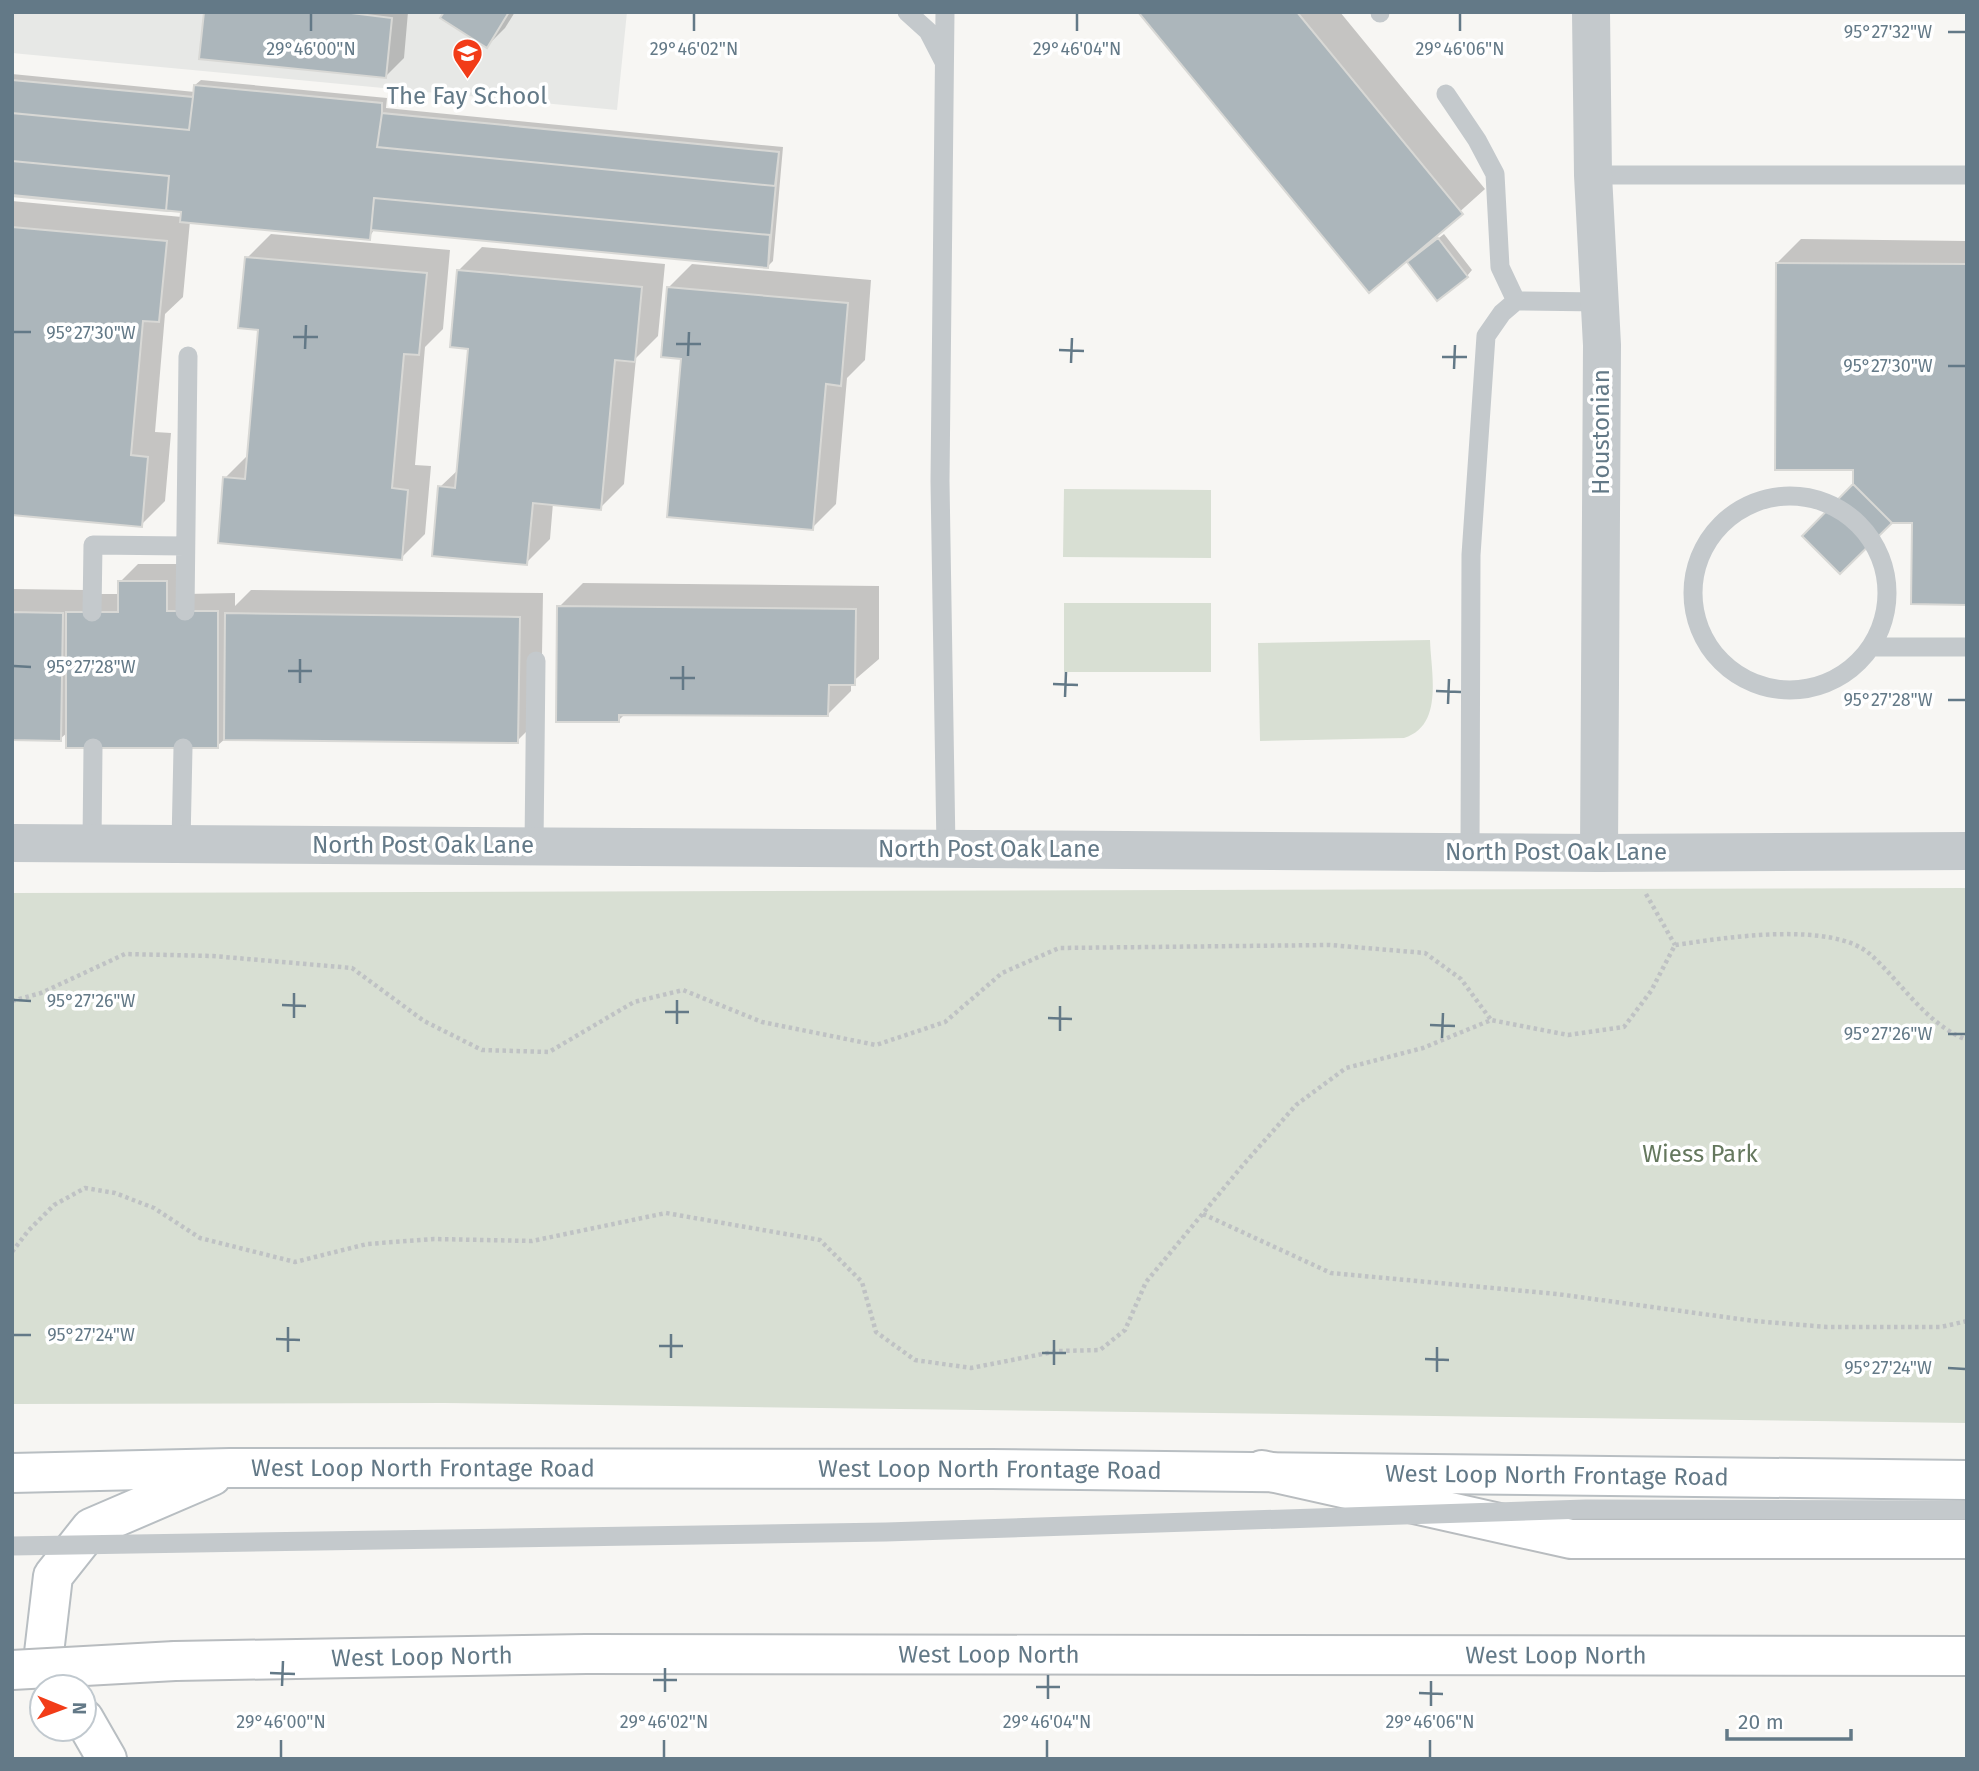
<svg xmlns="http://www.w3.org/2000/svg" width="1979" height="1771" font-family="'Fira Sans',sans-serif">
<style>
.built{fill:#e7e8e6}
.green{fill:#d8dfd3}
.shadow{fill:#0003}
.building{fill:#acb6bb;stroke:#d8d8d5;stroke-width:2}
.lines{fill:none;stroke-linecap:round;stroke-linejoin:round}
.secondary-casing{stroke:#b8bec2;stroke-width:42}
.motorway-casing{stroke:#b8bcbf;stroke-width:42}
.path{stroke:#bfc2c4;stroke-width:4.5;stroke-dasharray:3.5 3.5;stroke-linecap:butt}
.service{stroke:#c4c9cc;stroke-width:19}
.minor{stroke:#c4c9cc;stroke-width:38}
.tertiary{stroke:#c4c9cc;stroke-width:38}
.secondary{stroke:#fff;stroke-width:38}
.motorway{stroke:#fff;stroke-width:38}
.motorway-bridge-casing{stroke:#b8bcbf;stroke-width:42;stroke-linecap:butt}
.service-bridge{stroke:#c4c9cc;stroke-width:19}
.motorway-bridge{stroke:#fff;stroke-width:38}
.ticks{fill:none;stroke:#637987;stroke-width:2.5}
.labels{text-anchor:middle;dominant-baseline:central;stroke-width:7;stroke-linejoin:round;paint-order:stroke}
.poi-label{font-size:24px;fill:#637987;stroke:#fff}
.street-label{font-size:24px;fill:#637987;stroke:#fff}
.park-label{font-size:24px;fill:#65785e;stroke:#fff}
.ticks-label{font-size:18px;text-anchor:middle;fill:#637987;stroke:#fff;stroke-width:7;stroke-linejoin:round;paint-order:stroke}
</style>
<rect width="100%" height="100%" fill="#f7f6f3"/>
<path class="built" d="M 12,12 L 627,12 L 617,110 L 12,53 Z"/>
<path class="green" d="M 1064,489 L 1211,490 L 1211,558 L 1063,557 Z
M 1064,603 L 1211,603 L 1211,672 L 1064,672 Z
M 1430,640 C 1431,673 1444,726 1404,738 L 1260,741 L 1258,643 Z
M 1967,888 L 1967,1423 L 444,1403 L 12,1404 L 12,893 Z"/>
<path class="shadow" d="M 205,12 L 408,12 L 404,58 L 386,76 Z
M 446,12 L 515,12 L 505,28 L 487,46 Z
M 1141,12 L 1340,12 L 1485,189 L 1416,251 L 1418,254 L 1444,234 L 1472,270 L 1467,276 L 1409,262 L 1416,255 L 1414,253 Z
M 12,74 L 195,92 L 195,85 L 201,80 L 387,98 L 386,108 L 783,147 L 773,261 L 767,267 L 375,228 L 369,238 L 190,221 L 183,297 L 165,314 L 155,432 L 171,433 L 165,501 L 141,525 L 12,514 L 12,201 L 182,217 L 182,210 L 12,194 Z
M 271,234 L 450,250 L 443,329 L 425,347 L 415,465 L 431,466 L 425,534 L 401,558 L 225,478 L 249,454 L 260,328 L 247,258 Z
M 1801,239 L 1967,241 L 1967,603 L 1913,521 L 1855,485 L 1855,468 L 1777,263 Z
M 482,247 L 665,264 L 658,336 L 636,358 L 624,484 L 600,508 L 553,503 L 550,539 L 526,563 L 440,487 L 459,469 L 470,347 L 458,271 Z
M 692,264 L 871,280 L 865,360 L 847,378 L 836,504 L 812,528 L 682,357 L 668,288 Z
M 138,564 L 185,564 L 185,594 L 235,593 L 235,606 L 251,590 L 543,593 L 541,717 L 517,741 L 226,738 L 217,746 L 68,732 L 60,739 L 12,739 L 12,589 L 86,590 L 86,594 L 120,594 L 120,582 Z
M 583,583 L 879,586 L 879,659 L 851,683 L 851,691 L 827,715 L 626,713 L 618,721 L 559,607 Z"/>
<path class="building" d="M 204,12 L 343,12 L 392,18 L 386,78 L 199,59 Z
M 444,12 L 509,12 L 487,48 L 440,18 Z
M 1138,12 L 1297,12 L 1463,214 L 1369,293 Z
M 12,80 L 193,97 L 189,130 L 12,113 Z
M 12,80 L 193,97 L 194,85 L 382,103 L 382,113 L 779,152 L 768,268 L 371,230 L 370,240 L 180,222 L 181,212 L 12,195 Z
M 382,113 L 779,152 L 775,186 L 377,147 Z
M 12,161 L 169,176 L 166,211 L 12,196 Z
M 374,198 L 770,235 L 768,268 L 371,230 Z
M 12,227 L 167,241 L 159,322 L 143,321 L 131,455 L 148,457 L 142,527 L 12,515 Z
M 1438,238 L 1468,277 L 1437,301 L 1407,262 Z
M 245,257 L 427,273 L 419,355 L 404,354 L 392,488 L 408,490 L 402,560 L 218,543 L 223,477 L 245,479 L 258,330 L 238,328 Z
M 1776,263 L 1967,264 L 1967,605 L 1911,604 L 1912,523 L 1892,523 L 1853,484 L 1853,470 L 1775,470 Z
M 457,270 L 642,287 L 635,362 L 615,360 L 601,510 L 533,503 L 527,565 L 432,556 L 438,486 L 455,488 L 468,349 L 450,347 Z
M 667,287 L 848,303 L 841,386 L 826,384 L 813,530 L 667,517 L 681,359 L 661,357 Z
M 1853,484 L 1892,523 L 1840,574 L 1802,536 Z
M 118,581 L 167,581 L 167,611 L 218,611 L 218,748 L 66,748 L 66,612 L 118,612 Z
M 557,606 L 856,609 L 855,685 L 829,685 L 828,716 L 619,715 L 619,722 L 556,722 Z
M 12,612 L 63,613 L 61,741 L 12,740 Z
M 225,613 L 520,617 L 518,743 L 224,740 Z"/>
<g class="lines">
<defs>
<g id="secondary">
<path id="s1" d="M 12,1473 L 230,1468 L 991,1469 L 1967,1480"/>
<path d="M 65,1687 L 44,1653 L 53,1576 L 91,1528 L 212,1476"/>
<path d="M 84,1719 L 107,1759"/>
</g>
<g id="motorway">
<path d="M 1262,1470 L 1571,1539 L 1967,1539"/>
<path id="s2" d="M 175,1661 L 586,1654 L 1967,1656"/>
</g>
</defs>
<use href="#secondary" class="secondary-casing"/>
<use href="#motorway" class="motorway-casing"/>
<path class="path" d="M 1646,894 L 1675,945
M 12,1001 L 41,993 L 125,954 L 213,956 L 352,968 L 424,1021 L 482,1050 L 549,1052 L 634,1002 L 683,990 L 762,1022 L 876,1045 L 945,1022 L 1002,973 L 1059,948 L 1330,945 L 1425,953 L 1461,979 L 1491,1020
M 1203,1214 L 1331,1273 L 1557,1294 L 1754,1321 L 1827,1327 L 1941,1327 L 1967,1321
M 12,1252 L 28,1231 L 54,1205 L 85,1188 L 115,1193 L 154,1208 L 200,1238 L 295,1262 L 367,1244 L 434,1239 L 532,1241 L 666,1213 L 820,1240 L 862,1282 L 876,1332 L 915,1360 L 971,1368 L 1058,1351 L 1100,1350 L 1125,1330 L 1146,1282 L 1243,1165 L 1296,1105 L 1346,1068 L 1423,1048 L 1491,1020 L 1568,1035 L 1624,1027 L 1651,991 L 1675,945 C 1723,938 1833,920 1871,955 C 1902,983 1926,1024 1967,1040"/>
<path class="service" d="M 907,12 L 928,31 L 944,62
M 945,12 L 940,481 L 946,848
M 1380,12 L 1380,13
M 1446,94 L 1477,140 L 1495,174 L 1500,267 L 1516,301
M 1593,175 L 1967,175
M1693 593a97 97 0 1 1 194 0a97 97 0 1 1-194 0Z
M 185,611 L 188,356
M 92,612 L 93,545 L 185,546
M 1871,647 L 1967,647
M 92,843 L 93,748
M 181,843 L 183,748
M 534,846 L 536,661
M 1470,852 L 1471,555 L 1486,336 L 1502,313 L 1516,301 L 1600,302"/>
<path class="minor" d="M 1591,12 L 1593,175 L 1602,345 L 1599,853"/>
<path class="tertiary" d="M 12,843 L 1599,853 L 1967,851"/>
<use href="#secondary" class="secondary"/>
<use href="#motorway" class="motorway"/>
<defs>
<path id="motorway-bridge" d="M 12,1670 L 175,1661"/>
</defs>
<use href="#motorway-bridge" class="motorway-bridge-casing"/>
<path class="service-bridge" d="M 12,1546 L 886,1532 L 1586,1509 L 1967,1510"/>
<use href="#motorway-bridge" class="motorway-bridge"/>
</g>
<path class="ticks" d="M 311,31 L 311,14M 694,31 L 694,14M 1077,31 L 1077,14M 1460,31 L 1460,14M 1948,32 L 1965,32M 14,332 L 31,332M 293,337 L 318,337M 676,344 L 701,344M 305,349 L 306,325M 1059,350 L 1084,351M 688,356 L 689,332M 1442,357 L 1467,357M 1071,363 L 1072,338M 1948,366 L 1965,366M 1454,369 L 1455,345M 14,666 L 31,667M 288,671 L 312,671M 670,678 L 695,678M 300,683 L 300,659M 1053,684 L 1078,685M 683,690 L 683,666M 1436,691 L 1461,692M 1065,697 L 1066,672M 1948,700 L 1965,700M 1448,704 L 1449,679M 14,1000 L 31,1001M 282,1005 L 306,1006M 665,1012 L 689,1012M 294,1018 L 294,993M 1048,1018 L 1072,1019M 677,1024 L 677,1000M 1430,1025 L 1455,1026M 1060,1031 L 1060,1006M 1948,1034 L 1965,1034M 1442,1038 L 1443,1013M 14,1335 L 31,1335M 276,1339 L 300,1340M 659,1346 L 683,1346M 288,1352 L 288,1327M 1042,1353 L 1066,1353M 671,1358 L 671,1334M 1425,1359 L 1449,1360M 1054,1365 L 1054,1340M 1948,1368 L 1965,1369M 1437,1372 L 1437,1347M 270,1673 L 295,1674M 653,1680 L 677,1680M 282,1686 L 283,1661M 1036,1687 L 1060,1687M 665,1692 L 665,1668M 1419,1693 L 1443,1694M 1048,1699 L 1048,1675M 1431,1706 L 1431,1681M 281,1757 L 281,1740M 664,1757 L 664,1740M 1047,1757 L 1047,1740M 1430,1757 L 1430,1740"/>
<defs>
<symbol id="school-pin" viewBox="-11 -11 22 30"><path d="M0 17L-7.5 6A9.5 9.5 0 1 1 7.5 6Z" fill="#f23c18" stroke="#fff"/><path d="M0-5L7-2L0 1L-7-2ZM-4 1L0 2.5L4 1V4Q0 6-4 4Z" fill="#fff"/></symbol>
</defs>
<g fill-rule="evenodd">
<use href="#school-pin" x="450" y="36" width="35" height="47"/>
</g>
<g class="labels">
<g class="poi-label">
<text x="467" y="96">The Fay School</text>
</g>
<g class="street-label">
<text transform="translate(1601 432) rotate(-90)">Houstonian</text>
<text x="423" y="845">North Post Oak Lane</text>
<text x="989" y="849">North Post Oak Lane</text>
<text x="1556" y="852">North Post Oak Lane</text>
<text stroke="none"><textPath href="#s1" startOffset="411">West Loop North Frontage Road</textPath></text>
<text stroke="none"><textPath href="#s1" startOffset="978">West Loop North Frontage Road</textPath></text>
<text stroke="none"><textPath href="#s1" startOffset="1545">West Loop North Frontage Road</textPath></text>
<text stroke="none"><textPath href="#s2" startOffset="814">West Loop North</textPath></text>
<text stroke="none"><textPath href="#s2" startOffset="1381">West Loop North</textPath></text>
<text stroke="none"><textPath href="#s2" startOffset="247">West Loop North</textPath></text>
</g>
<g class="park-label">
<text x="1700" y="1154">Wiess Park</text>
</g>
</g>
<g class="ticks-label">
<text x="1888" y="38">95°27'32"W</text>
<text x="311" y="55">29°46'00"N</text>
<text x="694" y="55">29°46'02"N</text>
<text x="1077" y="55">29°46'04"N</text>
<text x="1460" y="55">29°46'06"N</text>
<text x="91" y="339">95°27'30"W</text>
<text x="1888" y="372">95°27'30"W</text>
<text x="91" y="673">95°27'28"W</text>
<text x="1888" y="706">95°27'28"W</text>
<text x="91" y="1007">95°27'26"W</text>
<text x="1888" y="1040">95°27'26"W</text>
<text x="91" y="1341">95°27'24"W</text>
<text x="1888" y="1374">95°27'24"W</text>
<text x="281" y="1728">29°46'00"N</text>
<text x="664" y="1728">29°46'02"N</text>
<text x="1047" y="1728">29°46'04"N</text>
<text x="1430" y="1728">29°46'06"N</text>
</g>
<rect width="1979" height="1771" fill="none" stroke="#637987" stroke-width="28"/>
<g transform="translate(63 1708) rotate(91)"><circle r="33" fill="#ffffff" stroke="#c1c9cf" stroke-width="2"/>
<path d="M0-5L12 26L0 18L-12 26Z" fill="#f23c18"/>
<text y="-10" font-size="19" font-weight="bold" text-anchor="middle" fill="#637987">N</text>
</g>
<path d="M1727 1729v10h124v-10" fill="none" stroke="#637987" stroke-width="3.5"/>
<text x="1738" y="1729" font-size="21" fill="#637987" stroke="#ffffff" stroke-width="5" paint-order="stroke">20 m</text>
</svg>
